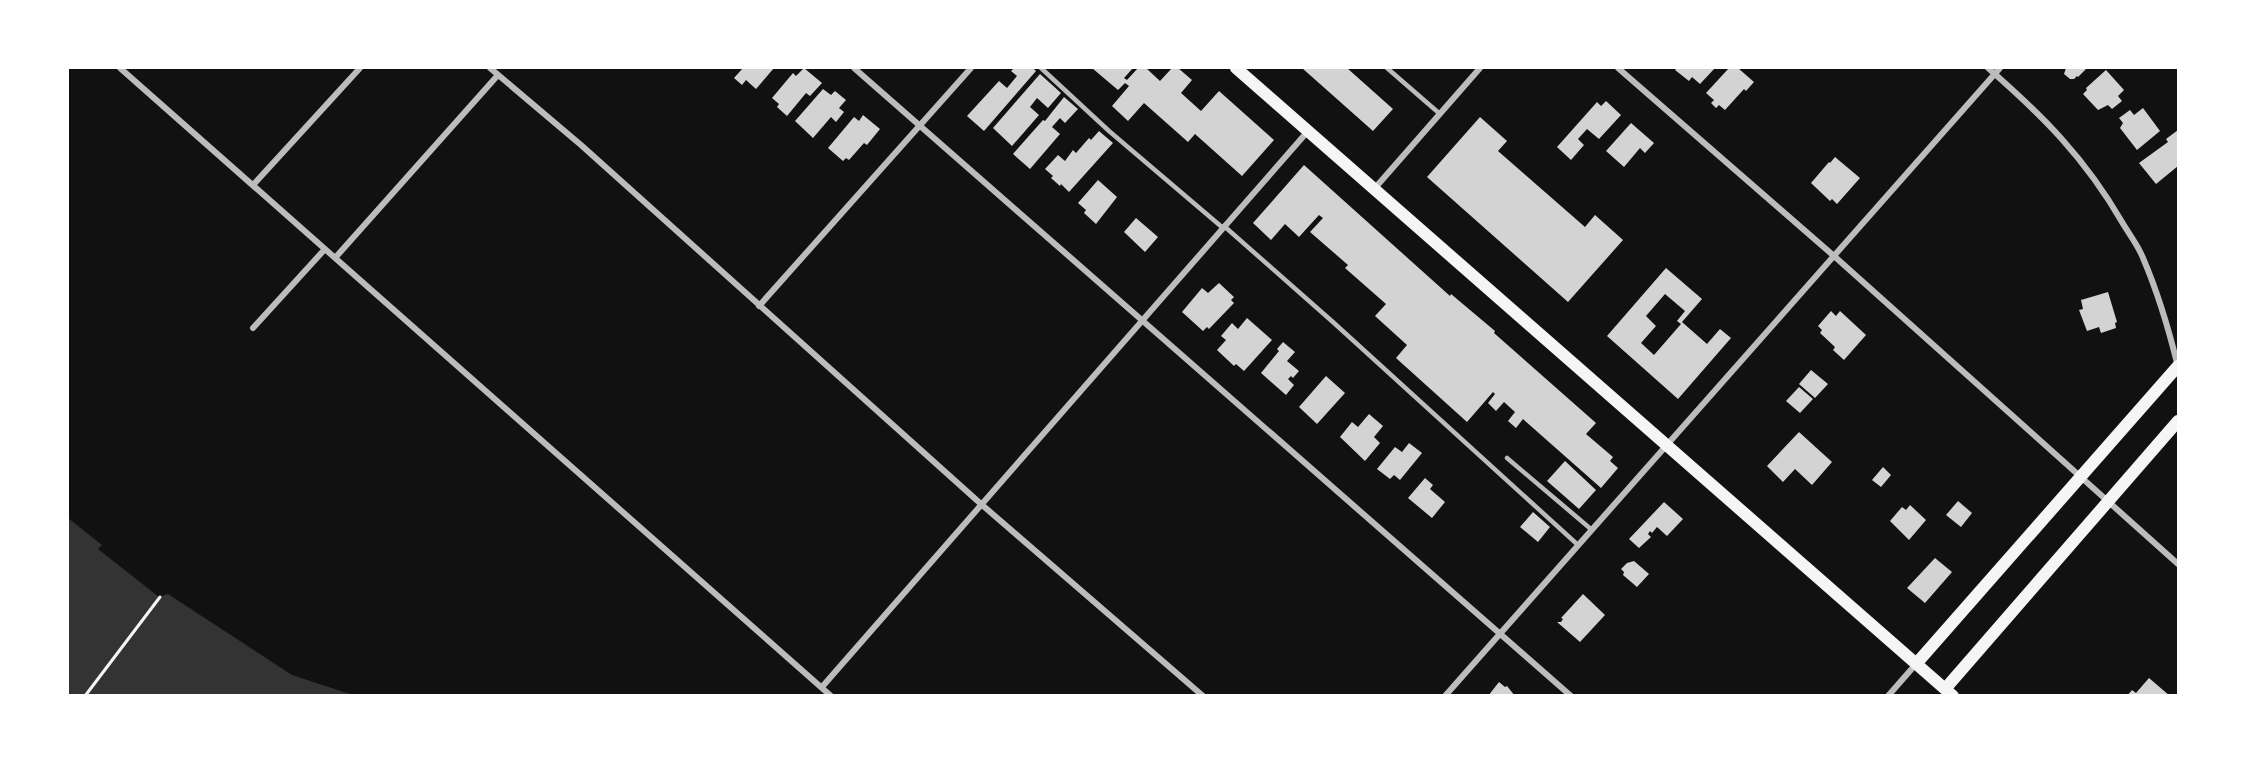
<svg xmlns="http://www.w3.org/2000/svg" width="2246" height="763" font-family="'PT Serif',serif">
<style>
.water{fill:#333}
.building{fill:#d3d3d3;fill-rule:evenodd}
.lines{fill:none;stroke-linecap:round;stroke-linejoin:round}
.path{stroke:#f5f5f5;stroke-width:3}
.service{stroke:#bcbcbc;stroke-width:4.5}
.minor{stroke:#bcbcbc;stroke-width:6}
.secondary{stroke:#f5f5f5;stroke-width:12}
</style>
<rect width="100%" height="100%" fill="#111"/>
<path class="water" d="M 68,518 L 102,545 L 98,549 L 159,597 L 168,594 L 292,675 L 353,695 L 68,695 Z"/>
<path class="building" d="M 743,68 L 774,68 L 756,89 L 746,80 L 742,85 L 734,78 Z
M 804,68 L 822,83 L 810,96 L 806,93 L 787,116 L 777,107 L 779,104 L 772,98 L 793,73 L 796,76 Z
M 1014,68 L 1033,68 L 1036,71 L 984,131 L 967,116 L 999,81 L 1007,88 L 1017,76 L 1011,71 Z
M 1092,68 L 1133,68 L 1124,78 L 1127,80 L 1138,68 L 1146,68 L 1160,81 L 1172,68 L 1178,68 L 1192,80 L 1181,93 L 1201,111 L 1219,91 L 1274,140 L 1242,176 L 1195,134 L 1188,142 L 1144,103 L 1128,121 L 1112,106 L 1129,86 L 1125,83 L 1118,90 Z
M 1302,68 L 1347,68 L 1393,109 L 1373,131 Z
M 1677,68 L 1715,68 L 1700,84 L 1692,77 L 1689,81 L 1675,70 Z
M 1729,68 L 1738,68 L 1754,82 L 1746,91 L 1744,89 L 1725,110 L 1719,105 L 1716,108 L 1711,103 L 1714,100 L 1706,93 Z
M 2066,68 L 2087,68 L 2078,77 L 2077,76 L 2074,79 L 2070,79 L 2064,74 Z
M 2106,70 L 2124,90 L 2118,96 L 2122,101 L 2112,109 L 2108,105 L 2098,110 L 2083,94 L 2087,90 L 2086,88 Z
M 1040,74 L 1061,93 L 1048,108 L 1037,98 L 1030,107 L 1039,115 L 1012,146 L 993,128 Z
M 823,89 L 831,95 L 835,91 L 846,100 L 839,108 L 844,112 L 836,122 L 831,117 L 813,138 L 795,121 Z
M 1064,97 L 1078,109 L 1065,123 L 1060,118 L 1052,127 L 1060,134 L 1030,169 L 1013,154 L 1043,120 L 1045,121 Z
M 1606,101 L 1621,115 L 1599,139 L 1587,129 L 1578,139 L 1584,145 L 1571,160 L 1557,147 L 1597,102 L 1601,106 Z
M 2143,108 L 2160,131 L 2137,150 L 2120,128 L 2123,123 L 2119,118 L 2130,110 L 2134,115 Z
M 863,115 L 880,129 L 867,145 L 864,143 L 849,160 L 846,158 L 843,161 L 828,148 L 854,117 L 859,121 Z
M 1480,117 L 1507,141 L 1498,151 L 1585,227 L 1595,215 L 1623,240 L 1568,302 L 1427,177 Z
M 1631,123 L 1654,143 L 1645,153 L 1640,148 L 1624,167 L 1606,151 Z
M 2178,130 L 2178,166 L 2156,184 L 2139,163 L 2168,142 L 2166,139 Z
M 1099,131 L 1113,143 L 1069,192 L 1061,184 L 1060,186 L 1051,178 L 1053,176 L 1045,169 L 1058,155 L 1065,161 L 1073,150 L 1076,153 L 1089,138 L 1091,140 Z
M 1835,157 L 1860,178 L 1837,204 L 1832,199 L 1830,201 L 1811,183 L 1829,162 L 1830,163 Z
M 1304,165 L 1450,296 L 1451,294 L 1495,331 L 1494,333 L 1596,423 L 1586,434 L 1613,457 L 1610,461 L 1618,468 L 1601,488 L 1523,419 L 1516,428 L 1508,421 L 1515,412 L 1504,402 L 1496,411 L 1488,403 L 1495,394 L 1493,392 L 1467,422 L 1396,358 L 1407,345 L 1375,316 L 1386,304 L 1345,268 L 1348,265 L 1310,232 L 1323,218 L 1319,215 L 1299,237 L 1285,224 L 1271,240 L 1253,223 Z
M 1098,180 L 1117,197 L 1096,224 L 1084,213 L 1086,210 L 1078,203 Z
M 1136,218 L 1158,237 L 1145,252 L 1124,232 Z
M 1666,268 L 1702,299 L 1682,322 L 1707,344 L 1720,329 L 1731,338 L 1678,399 L 1607,336 ZM 1665,294 L 1685,311 L 1677,321 L 1681,324 L 1654,355 L 1641,343 L 1656,326 L 1646,316 Z
M 1219,283 L 1234,297 L 1231,300 L 1234,303 L 1209,329 L 1207,327 L 1203,331 L 1182,312 L 1202,288 L 1208,293 Z
M 2108,292 L 2117,322 L 2115,323 L 2116,328 L 2101,333 L 2099,327 L 2087,331 L 2079,310 L 2083,309 L 2081,300 Z
M 1831,311 L 1836,316 L 1840,311 L 1866,335 L 1844,360 L 1833,350 L 1835,347 L 1820,333 L 1822,330 L 1818,326 Z
M 1247,318 L 1272,340 L 1244,371 L 1236,364 L 1234,366 L 1217,350 L 1226,340 L 1221,336 L 1232,323 L 1238,329 Z
M 1283,342 L 1295,352 L 1287,361 L 1299,371 L 1293,378 L 1291,376 L 1288,379 L 1294,385 L 1286,395 L 1261,373 L 1279,351 L 1277,349 Z
M 1811,370 L 1828,384 L 1815,398 L 1799,384 Z
M 1326,376 L 1345,393 L 1317,424 L 1299,407 Z
M 1799,387 L 1813,399 L 1800,413 L 1786,401 Z
M 1369,414 L 1383,426 L 1374,437 L 1380,443 L 1365,461 L 1340,437 L 1352,422 L 1358,427 Z
M 1799,432 L 1832,462 L 1812,485 L 1795,469 L 1783,482 L 1767,466 Z
M 1409,443 L 1422,453 L 1400,480 L 1394,475 L 1390,479 L 1377,469 L 1395,447 L 1402,452 Z
M 1565,461 L 1596,490 L 1579,509 L 1547,481 Z
M 1883,467 L 1891,475 L 1881,487 L 1872,480 Z
M 1425,478 L 1433,485 L 1430,489 L 1445,502 L 1432,518 L 1408,498 Z
M 1958,501 L 1972,513 L 1961,527 L 1946,515 Z
M 1664,502 L 1683,519 L 1667,536 L 1657,527 L 1652,533 L 1650,531 L 1648,534 L 1651,537 L 1639,548 L 1629,539 Z
M 1910,505 L 1926,520 L 1909,540 L 1890,521 L 1902,507 L 1906,510 Z
M 1533,512 L 1550,527 L 1538,542 L 1520,527 Z
M 1935,558 L 1952,572 L 1925,603 L 1907,588 Z
M 1634,561 L 1649,574 L 1637,587 L 1623,575 L 1624,572 L 1621,569 L 1627,563 Z
M 1583,594 L 1605,615 L 1580,642 L 1557,622 L 1561,622 L 1563,619 L 1561,618 Z
M 2149,678 L 2170,696 L 2127,696 L 2132,690 L 2136,693 Z
M 1499,682 L 1505,687 L 1507,686 L 1515,696 L 1488,696 Z"/>
<g class="lines">
<path class="path" d="M 85,696 L 160,597"/>
<path class="service" d="M 1041,68 L 1109,131 L 1223,228
M 1387,68 L 1440,114
M 1224,226 L 1334,323 L 1578,545
M 1507,458 L 1592,530"/>
<path class="minor" d="M 120,68 L 831,696
M 490,68 L 581,145 L 981,504 L 1203,696
M 854,68 L 1571,696
M 1618,68 L 1834,256 L 2178,564
M 1988,68 C 2043,116 2085,158 2122,222 C 2129,234 2138,245 2143,258 C 2158,293 2169,330 2178,367
M 254,184 L 360,68
M 1375,188 L 1480,68
M 335,258 L 498,75
M 759,306 L 971,68
M 253,328 L 325,249
M 822,687 L 1308,131
M 1445,696 L 2000,68
M 1888,696 L 1916,664"/>
<path class="secondary" d="M 1236,68 L 1953,696
M 1916,664 L 2178,366
M 1945,689 L 2178,421"/>
</g>
<rect width="2246" height="763" fill="none" stroke="#ffffff" stroke-width="138"/>
</svg>
